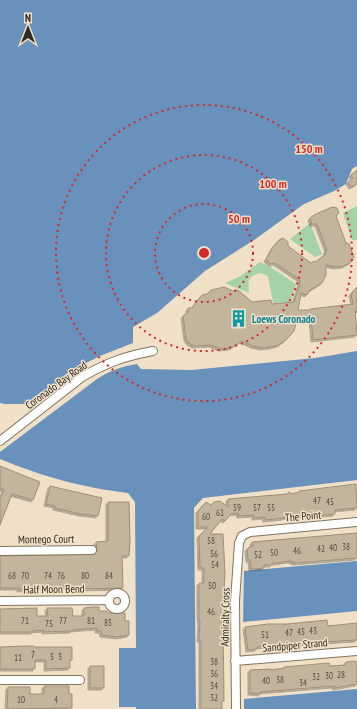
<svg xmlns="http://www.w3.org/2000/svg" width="357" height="709" font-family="'PT Sans Narrow',sans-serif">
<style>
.green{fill:#a5d2a9}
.water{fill:#6892bb}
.building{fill:#c3b49d;stroke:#9d8f78;filter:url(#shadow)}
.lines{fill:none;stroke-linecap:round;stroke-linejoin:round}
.minor-casing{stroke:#81735d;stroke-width:10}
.minor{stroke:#fff;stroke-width:8}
.ring{fill:none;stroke:#d62828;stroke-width:2;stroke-dasharray:2 4}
.labels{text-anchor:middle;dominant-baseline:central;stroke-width:3;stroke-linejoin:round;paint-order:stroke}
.number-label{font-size:9px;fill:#544c3f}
.culture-label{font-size:11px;font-weight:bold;fill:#0d838f;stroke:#f0e0c8;text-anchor:start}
.street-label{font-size:11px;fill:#2f2920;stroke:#f0e0c8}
.centre{fill:#d62828;stroke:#f0e0c8;stroke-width:2}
.ring-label{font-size:12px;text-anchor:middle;font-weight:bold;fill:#d62828;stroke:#f0e0c8;stroke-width:3;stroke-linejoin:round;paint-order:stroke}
</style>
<defs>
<filter id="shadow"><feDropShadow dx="-2" dy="2" stdDeviation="0" flood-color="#0004"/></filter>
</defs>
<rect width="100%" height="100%" fill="#f0e0c8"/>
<path class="green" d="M 357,206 L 357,240 L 352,240 L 343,213 Z
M 310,223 L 322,254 L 315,257 L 290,239 Z
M 260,262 L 269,266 L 296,284 L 291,302 L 273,303 L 268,276 L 260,273 C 247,277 248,280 249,293 L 225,283 L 239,277 Z"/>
<path class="water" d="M 0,0 L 357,0 L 357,166 L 352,169 L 346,184 L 334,191 L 304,204 L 254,240 L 205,271 L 157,313 L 133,327 L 133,343 L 100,356 L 82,365 L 32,404 L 5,404 L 0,403 Z
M 357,351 L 357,480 L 203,498 L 194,508 L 196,709 L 136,709 L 136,707 L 119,707 L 119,648 L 136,648 L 135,502 L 128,493 C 80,487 44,477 0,459 L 0,452 L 97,379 C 109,371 123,366 137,364 L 141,369 L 191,370 L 315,358 Z
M 357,561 L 357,611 L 243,622 L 244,571 Z
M 357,689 L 357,709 L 244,709 L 244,699 Z"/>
<path class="building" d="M 357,170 L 357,184 L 351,187 L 348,182 L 353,178 L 351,175 Z
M 332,207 L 337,208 L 339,213 L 336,216 L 346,243 L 349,244 L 354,257 L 351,262 L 344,266 L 336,267 L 326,265 L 326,275 L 322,283 L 309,291 L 307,295 L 301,293 L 298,310 L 310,310 L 310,309 L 353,304 L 351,294 L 357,287 L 357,312 L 356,313 L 355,311 L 357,335 L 313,340 L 311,317 L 297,320 L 294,331 L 286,340 L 279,345 L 271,347 L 262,348 L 253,346 L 242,341 L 231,348 L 221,349 L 211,345 L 194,346 L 189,343 L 186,339 L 183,316 L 188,312 L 188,308 L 192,308 L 202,295 L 207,294 L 211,290 L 224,287 L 233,291 L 238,290 L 252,302 L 271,300 L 272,304 L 294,302 L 300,283 L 299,279 L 275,263 L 271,264 L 266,260 L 273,247 L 279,240 L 283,238 L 288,242 L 288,246 L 311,263 L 314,261 L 315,262 L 326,254 L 325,252 L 327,250 L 317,224 L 312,224 L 310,218 L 314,215 Z
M 0,466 L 40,482 L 33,500 L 12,494 L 0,525 L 0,499 L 4,490 L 0,488 Z
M 356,484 L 357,508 L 335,510 L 335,514 L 316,516 L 314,516 L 314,514 L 303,515 L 292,518 L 284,517 L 284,518 L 265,520 L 265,517 L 254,518 L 254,515 L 239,516 L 238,513 L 231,514 L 225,521 L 222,519 L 210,534 L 223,534 L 225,573 L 223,615 L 224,701 L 222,701 L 222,709 L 201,709 L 201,640 L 199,640 L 200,623 L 199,617 L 199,583 L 204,583 L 204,568 L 200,568 L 199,536 L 208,527 L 198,527 L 198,511 L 206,502 L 211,505 L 214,502 L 220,501 L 228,507 L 228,499 L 287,494 L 289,492 L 292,494 L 299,492 L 299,491 Z
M 50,486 L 102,498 L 98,516 L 81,514 L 55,508 L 55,506 L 46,504 Z
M 108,502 L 129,502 L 130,542 L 129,556 L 122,556 L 123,588 L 79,589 L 79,587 L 50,587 L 19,590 L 19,588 L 0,588 L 0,556 L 95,554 L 97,550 L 96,542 L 108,541 Z
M 357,533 L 357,558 L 295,563 L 290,561 L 276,563 L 272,563 L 272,565 L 264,565 L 264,568 L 251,569 L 250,560 L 248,560 L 247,549 L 249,548 L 249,547 L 253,546 L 252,542 Z
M 92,607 L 99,607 L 99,611 L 107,611 L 107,613 L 125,613 L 125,621 L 129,621 L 129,635 L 118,637 L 102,635 L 101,631 L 97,631 L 97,628 L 72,630 L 72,631 L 44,632 L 44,630 L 33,631 L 33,632 L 0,632 L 0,609 L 37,608 L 37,616 L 48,616 L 47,608 L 72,608 L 73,616 L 82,616 L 84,615 L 84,608 Z
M 327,620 L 328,626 L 357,623 L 357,640 L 292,644 L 293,646 L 283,647 L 282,645 L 257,647 L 257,649 L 248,650 L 245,627 L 268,624 L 287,624 Z
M 27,646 L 34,646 L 34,647 L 72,647 L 72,660 L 70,660 L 70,668 L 46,669 L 46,660 L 35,660 L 35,669 L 0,669 L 0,647 Z
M 353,661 L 357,662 L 357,684 L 335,688 L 334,686 L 260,692 L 261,694 L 250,693 L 250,670 L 271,669 L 271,670 L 284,668 L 284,667 L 329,663 L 330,666 L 345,665 L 345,663 L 347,662 Z
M 90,666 L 104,666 L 104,688 L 90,688 Z
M 44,686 L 69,686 L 69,694 L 72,694 L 72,708 L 10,709 L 7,708 L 8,687 L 30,687 L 30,694 L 44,694 Z"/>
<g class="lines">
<defs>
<path id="minor" d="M 0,441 L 82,377 C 106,363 125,356 153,351
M 0,551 L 92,550
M109 601a8 8 0 1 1 16 0a8 8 0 1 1-16 0Z
M 0,601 L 108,600
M 235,661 L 357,651
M 0,680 L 80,680
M 236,709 L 235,601 L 239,543 L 242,536 L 250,532 L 357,522"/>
</defs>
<use href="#minor" class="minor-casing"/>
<use href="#minor" class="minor"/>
</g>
<g class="ring">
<circle cx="204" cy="253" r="49"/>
<circle cx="204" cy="253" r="98"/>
<circle cx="204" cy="253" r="148"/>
</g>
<defs>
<symbol id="building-bare" viewBox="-9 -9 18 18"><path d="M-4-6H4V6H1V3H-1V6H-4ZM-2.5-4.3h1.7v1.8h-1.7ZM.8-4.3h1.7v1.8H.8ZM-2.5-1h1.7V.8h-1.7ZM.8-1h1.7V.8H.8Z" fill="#0f9aa8" stroke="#f0e0c8" stroke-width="2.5" paint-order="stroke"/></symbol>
</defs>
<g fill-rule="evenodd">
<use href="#building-bare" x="226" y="306" width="25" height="25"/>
</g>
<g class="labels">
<g class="number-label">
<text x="317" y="500">47</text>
<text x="330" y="501">45</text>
<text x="237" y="507">59</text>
<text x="257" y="507">57</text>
<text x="271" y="507">55</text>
<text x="220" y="512">61</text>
<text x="206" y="516">60</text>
<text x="211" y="540">58</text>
<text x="346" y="546">38</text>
<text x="333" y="547">40</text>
<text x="321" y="548">42</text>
<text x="297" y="550">46</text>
<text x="274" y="552">50</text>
<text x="214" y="553">56</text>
<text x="258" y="554">52</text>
<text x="215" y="564">54</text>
<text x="12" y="575">68</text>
<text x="25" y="575">70</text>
<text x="48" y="575">74</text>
<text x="61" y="575">76</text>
<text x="85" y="575">80</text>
<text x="109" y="575">84</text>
<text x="212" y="585">50</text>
<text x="211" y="611">46</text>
<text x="25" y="620">71</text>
<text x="63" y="620">77</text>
<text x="91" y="620">81</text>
<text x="108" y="622">85</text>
<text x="49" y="623">75</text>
<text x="313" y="630">43</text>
<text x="301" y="631">45</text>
<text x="289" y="632">47</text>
<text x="265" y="634">51</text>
<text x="33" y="654">7</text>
<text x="52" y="656">5</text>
<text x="60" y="656">3</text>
<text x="18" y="657">11</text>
<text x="214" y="661">38</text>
<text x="214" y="673">36</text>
<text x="341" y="674">28</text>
<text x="329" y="675">30</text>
<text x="316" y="676">32</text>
<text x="280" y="679">38</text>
<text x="266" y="680">40</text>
<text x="303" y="682">34</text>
<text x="214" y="685">34</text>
<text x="214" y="697">32</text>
<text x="21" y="699">10</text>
<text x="56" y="699">4</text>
</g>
<g class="culture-label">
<text x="252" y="319">Loews Coronado</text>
</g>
<g class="street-label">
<text transform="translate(56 385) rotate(-36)">Coronado Bay Road</text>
<text transform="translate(303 516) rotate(-5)">The Point</text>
<text transform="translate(46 539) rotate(-1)">Montego Court</text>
<text transform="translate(54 589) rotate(-1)">Half Moon Bend</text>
<text transform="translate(225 617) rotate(-89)">Admiralty Cross</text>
<text transform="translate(295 645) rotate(-5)">Sandpiper Strand</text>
</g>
</g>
<circle cx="204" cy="253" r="6" class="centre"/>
<g class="ring-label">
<text x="309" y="153">150 m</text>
<text x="273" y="188">100 m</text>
<text x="239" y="223">50 m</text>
</g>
<g transform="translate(28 28)" stroke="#f0e0c8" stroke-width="3" paint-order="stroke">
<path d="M0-3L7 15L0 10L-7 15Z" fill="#2f2920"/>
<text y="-6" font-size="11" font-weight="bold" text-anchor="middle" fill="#2f2920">N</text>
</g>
</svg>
